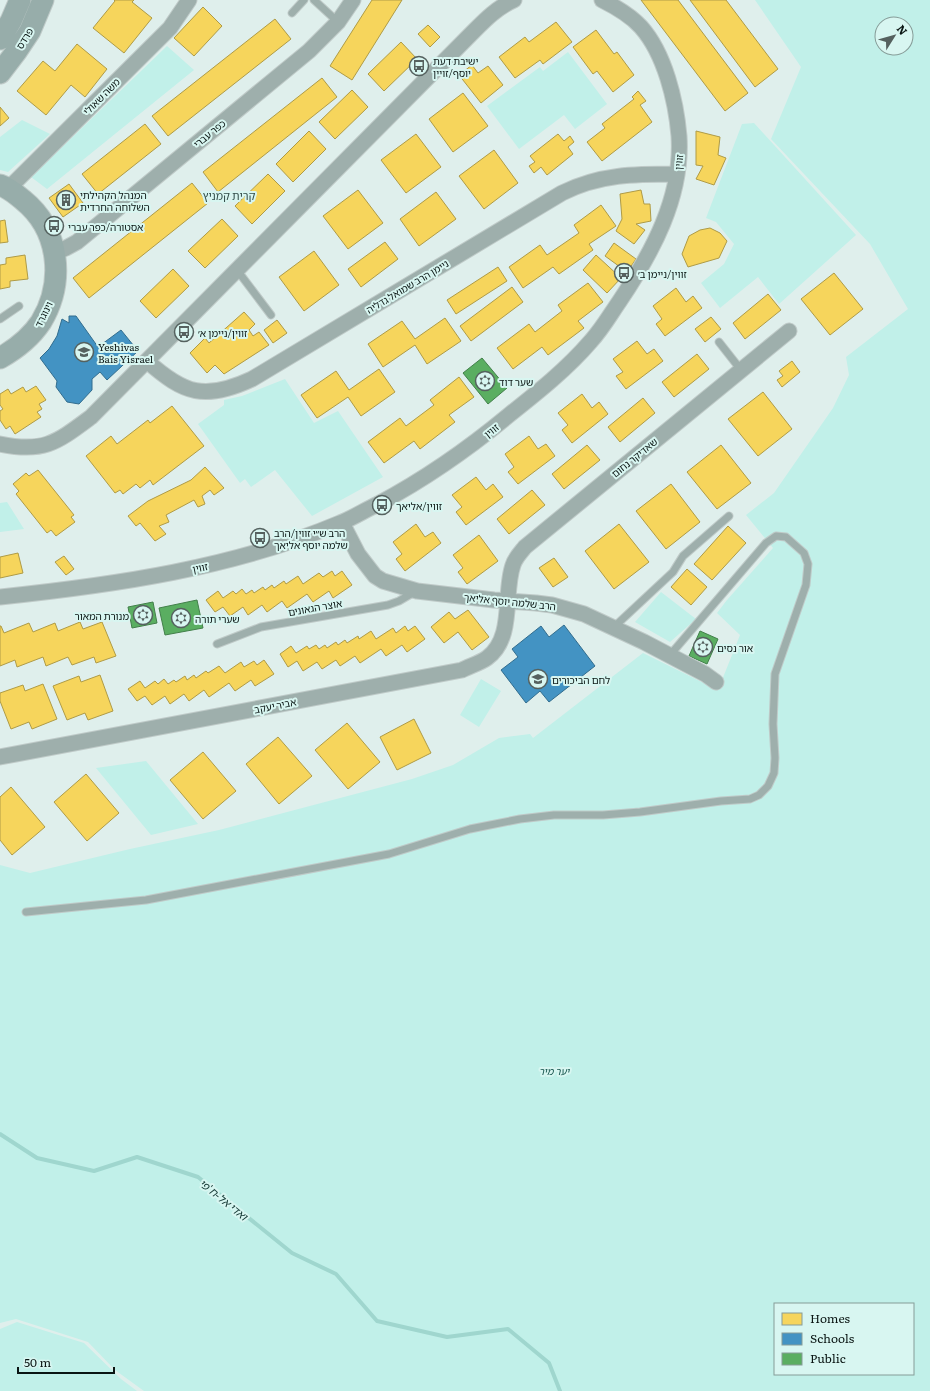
<svg xmlns="http://www.w3.org/2000/svg" width="930" height="1391" font-family="Literata,'Noto Sans Hebrew',serif">
<style>
.green{fill:#c1f0e9;fill-rule:evenodd}
.homes{fill:#f6d55c;stroke:#af9b46}
.schools{fill:#4393c3;stroke:#326d8e}
.public{fill:#5aae61;stroke:#42804a}
.lines{fill:none;stroke-linecap:round;stroke-linejoin:round}
.stream{stroke:#9fd6ce;stroke-width:4}
.lane-casing{stroke:#bfcac8;stroke-width:9}
.street-casing{stroke:#bfcac8;stroke-width:17}
.secondary-casing{stroke:#bfcac8;stroke-width:23}
.lane{stroke:#9eafac;stroke-width:7}
.street{stroke:#9eafac;stroke-width:15}
.secondary{stroke:#97adaa;stroke-width:21}
.labels{text-anchor:middle;dominant-baseline:central;stroke-width:4;stroke-linejoin:round;paint-order:stroke}
.street-label{font-size:10px;fill:#0a1513;stroke:#d8f6f1}
.poi-label{font-size:10px;fill:#0a1513;stroke:#d8f6f1;text-anchor:start}
.park-label{font-size:10px;font-style:italic;fill:#17554e;stroke:#d8f6f1}
.neighbourhood-label{font-size:11px;fill:#334d49;stroke:#d8f6f1}
.water-label{font-size:11px;font-style:italic;fill:#133733;stroke:#d8f6f1}
</style>
<rect width="100%" height="100%" fill="#dfefec"/>
<path class="green" d="M 755,0 L 930,0 L 930,1391 L 144,1391 L 115,1370 L 88,1342 L 16,1319 L 0,1323 L 0,865 L 30,873 L 130,849 L 219,830 L 412,779 L 453,765 L 499,738 L 530,734 L 533,738 L 643,653 L 718,690 L 740,635 L 717,613 L 727,600 L 773,548 L 746,515 L 774,493 L 833,408 L 849,375 L 846,357 L 908,309 L 870,244 L 771,139 L 801,67 ZM 882,24 L 906,24 L 906,48 L 882,48 ZM 775,1304 L 913,1304 L 913,1374 L 775,1374 Z
M 167,46 L 194,70 L 47,189 L 31,177 Z
M 568,52 L 607,104 L 575,129 L 564,115 L 519,149 L 487,106 L 540,67 L 543,71 Z
M 22,120 L 50,134 L 8,172 L 0,170 L 0,137 Z
M 754,123 L 856,235 L 779,304 L 758,277 L 720,308 L 701,283 L 724,264 L 734,244 L 716,222 L 706,218 L 742,124 Z
M 285,379 L 314,423 L 338,411 L 383,477 L 312,516 L 275,470 L 251,487 L 245,479 L 240,483 L 198,424 L 224,405 L 224,400 L 242,396 Z
M 7,502 L 24,529 L 0,532 L 0,503 Z
M 661,592 L 696,619 L 670,642 L 635,622 Z
M 481,679 L 501,691 L 479,727 L 460,715 Z
M 146,761 L 198,824 L 151,835 L 96,768 Z
M 17,1322 L 84,1343 L 121,1379 L 137,1391 L 0,1391 L 0,1329 Z"/>
<path class="homes" d="M 114,0 L 134,0 L 132,2 L 152,18 L 124,53 L 93,28 L 115,1 Z
M 372,0 L 402,0 L 352,80 L 330,66 Z
M 641,0 L 678,0 L 748,93 L 725,111 Z
M 690,0 L 726,0 L 778,69 L 755,87 Z
M 203,7 L 222,26 L 194,56 L 174,38 Z
M 275,19 L 291,39 L 168,136 L 152,116 Z
M 556,22 L 572,42 L 543,64 L 540,60 L 515,78 L 499,57 L 525,37 L 529,42 Z
M 428,25 L 440,37 L 430,47 L 418,34 Z
M 596,30 L 614,54 L 617,52 L 634,75 L 613,92 L 597,71 L 593,74 L 573,47 Z
M 401,42 L 417,59 L 384,91 L 368,74 Z
M 77,44 L 107,69 L 85,97 L 71,85 L 46,115 L 17,91 L 43,61 L 55,71 Z
M 472,65 L 478,73 L 488,66 L 503,85 L 481,103 L 459,75 Z
M 322,78 L 337,97 L 218,192 L 203,172 Z
M 352,90 L 368,107 L 335,139 L 319,122 Z
M 638,91 L 646,101 L 640,105 L 652,122 L 602,161 L 587,142 L 605,128 L 602,124 L 634,99 L 632,97 Z
M 463,93 L 488,126 L 453,152 L 429,119 Z
M 0,107 L 9,118 L 0,126 Z
M 145,124 L 161,144 L 98,194 L 82,174 Z
M 309,131 L 326,149 L 293,182 L 276,164 Z
M 696,131 L 720,137 L 718,155 L 726,158 L 714,185 L 696,179 L 703,166 L 696,165 Z
M 416,134 L 441,167 L 406,193 L 381,160 Z
M 558,134 L 564,141 L 570,136 L 574,142 L 568,147 L 573,154 L 547,175 L 541,167 L 534,173 L 529,166 L 535,162 L 530,156 Z
M 494,150 L 518,183 L 484,209 L 459,176 Z
M 268,174 L 285,191 L 252,224 L 235,206 Z
M 192,183 L 208,203 L 89,298 L 73,278 Z
M 69,184 L 83,203 L 63,217 L 49,198 Z
M 358,190 L 383,223 L 348,249 L 323,216 Z
M 641,190 L 644,204 L 650,204 L 651,221 L 636,224 L 645,230 L 634,244 L 616,231 L 622,219 L 620,194 Z
M 436,192 L 456,219 L 419,246 L 400,219 Z
M 601,205 L 616,226 L 589,244 L 593,250 L 559,274 L 553,267 L 523,288 L 509,267 L 540,245 L 547,255 L 579,233 L 574,225 Z
M 222,219 L 238,236 L 205,268 L 188,251 Z
M 5,220 L 8,242 L 0,243 L 0,221 Z
M 710,228 L 720,233 L 727,241 L 719,258 L 688,267 L 682,254 L 689,236 L 700,230 Z
M 385,242 L 398,259 L 361,287 L 348,269 Z
M 614,243 L 636,259 L 627,272 L 605,256 Z
M 314,251 L 339,285 L 304,311 L 279,277 Z
M 25,255 L 28,279 L 10,281 L 10,287 L 0,289 L 0,265 L 6,264 L 6,258 Z
M 596,255 L 621,278 L 607,293 L 583,270 Z
M 498,267 L 507,281 L 456,314 L 447,300 Z
M 173,269 L 189,286 L 156,318 L 140,301 Z
M 834,273 L 863,309 L 830,335 L 801,299 Z
M 588,283 L 603,302 L 578,321 L 584,328 L 548,355 L 542,347 L 513,369 L 497,348 L 529,324 L 535,332 L 562,311 L 558,305 Z
M 512,287 L 523,302 L 471,341 L 460,326 Z
M 676,288 L 686,302 L 693,296 L 702,308 L 665,336 L 656,324 L 662,319 L 653,306 Z
M 768,294 L 781,310 L 745,339 L 733,323 Z
M 244,312 L 255,324 L 249,330 L 253,336 L 259,332 L 269,345 L 224,374 L 215,365 L 207,373 L 190,353 L 205,338 L 209,343 Z
M 711,317 L 721,329 L 705,342 L 695,329 Z
M 445,318 L 461,341 L 427,364 L 415,345 L 383,367 L 368,344 L 402,321 L 415,339 Z
M 277,320 L 287,333 L 273,343 L 264,330 Z
M 637,341 L 647,354 L 654,349 L 663,361 L 626,389 L 616,376 L 623,372 L 613,359 Z
M 697,354 L 709,369 L 674,397 L 662,382 Z
M 792,361 L 800,372 L 782,387 L 777,380 L 783,376 L 779,371 Z
M 379,369 L 395,392 L 361,416 L 348,397 L 317,418 L 301,395 L 336,371 L 349,390 Z
M 459,377 L 474,397 L 449,415 L 455,422 L 420,449 L 414,441 L 384,463 L 368,442 L 400,418 L 406,426 L 434,405 L 430,400 Z
M 36,386 L 46,400 L 39,404 L 42,409 L 37,412 L 41,417 L 15,434 L 10,426 L 6,429 L 0,420 L 0,411 L 3,409 L 0,405 L 0,394 L 8,389 L 11,394 L 23,387 L 26,392 Z
M 763,392 L 792,429 L 758,456 L 728,419 Z
M 582,394 L 592,408 L 599,402 L 608,414 L 572,443 L 562,430 L 568,425 L 558,413 Z
M 643,398 L 655,413 L 620,442 L 608,427 Z
M 172,406 L 204,446 L 153,485 L 150,480 L 140,488 L 136,484 L 123,494 L 120,490 L 115,493 L 86,456 L 111,436 L 117,444 L 148,420 L 150,423 Z
M 529,436 L 538,449 L 546,444 L 555,456 L 518,484 L 508,472 L 514,467 L 505,454 Z
M 587,445 L 600,460 L 564,489 L 552,474 Z
M 721,445 L 751,483 L 717,509 L 687,472 Z
M 205,467 L 224,488 L 214,495 L 210,490 L 202,496 L 205,504 L 198,507 L 194,500 L 166,515 L 169,522 L 159,526 L 166,534 L 155,541 L 140,523 L 136,526 L 128,516 L 148,501 L 191,480 Z
M 38,470 L 74,515 L 71,517 L 75,522 L 56,536 L 51,530 L 47,533 L 16,494 L 19,491 L 13,484 L 26,473 L 29,476 Z
M 476,477 L 486,490 L 493,484 L 503,497 L 466,525 L 456,512 L 462,507 L 452,495 Z
M 671,484 L 700,522 L 666,549 L 636,511 Z
M 532,490 L 545,505 L 509,534 L 497,519 Z
M 416,524 L 425,537 L 433,532 L 441,543 L 405,571 L 396,559 L 402,554 L 393,542 Z
M 619,524 L 649,562 L 614,589 L 585,551 Z
M 728,526 L 746,543 L 712,580 L 694,564 Z
M 479,535 L 498,561 L 467,584 L 458,572 L 463,568 L 453,555 Z
M 18,553 L 23,573 L 0,578 L 0,557 Z
M 64,556 L 74,569 L 66,575 L 55,562 Z
M 554,558 L 568,577 L 553,587 L 539,568 Z
M 687,569 L 707,587 L 691,605 L 671,587 Z
M 332,571 L 335,576 L 342,571 L 352,585 L 333,598 L 329,591 L 313,602 L 307,594 L 287,608 L 282,601 L 267,612 L 262,605 L 248,615 L 243,607 L 230,616 L 223,607 L 215,612 L 206,600 L 218,591 L 223,598 L 233,591 L 236,594 L 242,589 L 246,594 L 252,590 L 254,593 L 263,587 L 265,590 L 272,585 L 274,588 L 284,581 L 286,584 L 298,576 L 303,584 L 319,573 L 323,577 Z
M 468,610 L 489,637 L 472,650 L 458,632 L 444,643 L 431,627 L 449,612 L 455,619 Z
M 80,622 L 83,629 L 102,622 L 116,656 L 96,663 L 94,657 L 72,665 L 68,657 L 46,666 L 43,657 L 17,667 L 15,660 L 0,666 L 0,626 L 1,626 L 4,633 L 29,623 L 33,632 L 55,623 L 58,631 Z
M 405,626 L 408,631 L 415,626 L 425,639 L 407,652 L 402,645 L 386,656 L 381,649 L 360,663 L 355,656 L 340,666 L 336,660 L 322,669 L 317,662 L 303,671 L 297,661 L 288,667 L 280,654 L 291,646 L 296,653 L 307,646 L 309,649 L 316,645 L 319,649 L 325,645 L 327,648 L 336,642 L 338,645 L 345,640 L 347,643 L 358,636 L 359,639 L 371,631 L 376,639 L 393,628 L 396,633 Z
M 264,660 L 274,674 L 255,686 L 251,680 L 235,691 L 229,683 L 209,697 L 204,690 L 189,701 L 184,694 L 170,704 L 165,696 L 152,705 L 145,696 L 137,701 L 128,689 L 140,681 L 145,688 L 155,681 L 158,684 L 164,679 L 168,684 L 174,680 L 176,682 L 185,676 L 187,680 L 194,675 L 196,678 L 206,671 L 208,673 L 219,666 L 225,673 L 241,662 L 244,667 L 254,661 L 257,665 Z
M 100,675 L 113,711 L 88,720 L 85,713 L 67,720 L 53,686 L 79,676 L 81,682 Z
M 43,684 L 57,719 L 32,729 L 29,722 L 11,729 L 0,701 L 0,693 L 23,685 L 25,691 Z
M 414,719 L 431,753 L 397,770 L 380,737 Z
M 347,723 L 380,762 L 348,789 L 315,750 Z
M 278,737 L 312,776 L 279,804 L 246,764 Z
M 203,752 L 236,791 L 203,819 L 170,780 Z
M 86,774 L 119,813 L 87,841 L 54,802 Z
M 11,787 L 45,827 L 12,855 L 0,840 L 0,797 Z"/>
<path class="schools" d="M 69,316 L 76,316 L 98,347 L 121,330 L 138,351 L 107,380 L 100,372 L 92,379 L 92,390 L 79,404 L 67,402 L 56,387 L 57,381 L 40,358 L 49,349 L 57,336 L 62,319 L 69,323 Z
M 564,625 L 595,666 L 549,702 L 540,691 L 526,703 L 501,670 L 518,657 L 512,649 L 541,626 L 549,637 Z"/>
<path class="public" d="M 482,358 L 507,388 L 488,404 L 463,373 Z
M 197,600 L 203,628 L 165,635 L 159,608 Z
M 153,602 L 157,623 L 132,628 L 128,607 Z
M 700,631 L 718,639 L 707,664 L 689,656 Z"/>
<g class="lines">
<path class="stream" d="M 0,1134 L 37,1158 L 94,1171 L 137,1157 L 198,1177 L 292,1253 L 336,1274 L 377,1321 L 447,1337 L 508,1329 L 549,1363 L 560,1391"/>
<defs>
<path id="lane" d="M 314,0 L 338,22
M 292,13 L 304,0
M 237,270 L 271,315
M 0,319 L 19,306
M 719,342 L 741,370
M 614,627 L 673,572 L 683,556 L 729,516
M 217,644 L 261,627 L 388,605 L 399,601 L 416,591
M 26,912 L 146,900 L 389,854 L 470,829 L 520,819 L 554,815 L 603,815 L 640,812 L 721,801 L 750,799 L 759,795 L 768,786 L 774,773 L 775,758 L 773,724 L 775,674 L 806,585 L 808,564 L 804,553 L 786,537 L 776,536 L 766,543 L 670,655"/>
<path id="street" d="M 8,189 L 170,28 L 189,0
M 54,253 L 66,248 L 77,242 L 309,51 L 338,22 L 353,0
M 147,361 C 184,394 205,401 252,379 L 562,193 C 600,174 635,174 677,174
M 0,444 C 44,453 56,443 91,417 L 470,35 C 484,21 496,8 514,0
M 342,523 L 358,554 L 375,576 L 383,581 L 417,591 L 494,600 L 536,603 L 552,605 L 584,614 L 644,642 L 705,674 L 716,682
M 0,597 C 115,585 233,568 340,523 C 353,518 365,510 378,504 C 425,479 468,449 509,415 C 538,392 567,369 591,341 C 602,329 610,315 619,302 C 652,253 683,197 679,136 C 676,101 665,54 641,27 C 631,16 616,7 602,0
M 0,757 L 462,670 C 470,666 480,663 487,658 C 515,638 503,593 513,565 C 515,558 521,552 525,547 L 789,331"/>
<path id="secondary" d="M 0,39 L 11,21 L 20,0
M 0,73 L 16,52 L 30,31 L 43,0
M 0,185 C 9,188 16,194 23,200 C 60,230 65,282 41,322 C 31,337 16,349 0,358"/>
</defs>
<use href="#lane" class="lane-casing"/>
<use href="#street" class="street-casing"/>
<use href="#secondary" class="secondary-casing"/>
<use href="#lane" class="lane"/>
<use href="#street" class="street"/>
<use href="#secondary" class="secondary"/>
</g>
<defs>
<symbol id="bus-ring" viewBox="-11 -11 22 22"><circle r="9.5" fill="#d8f6f1" stroke="#55615f" stroke-width="1.5"/><path d="M-5-6H5V4H4V6H2V4H-2V6H-4V4H-5ZM-3.5-4V0h7V-4ZM-3.5 1.2v1.5H-2V1.2ZM2 1.2v1.5H3.5V1.2Z" fill="#55615f"/></symbol>
<symbol id="building-ring" viewBox="-11 -11 22 22"><circle r="9.5" fill="#d8f6f1" stroke="#55615f" stroke-width="1.5"/><path d="M-4-6H4V6H1V3H-1V6H-4ZM-2.5-4.3h1.7v1.8h-1.7ZM.8-4.3h1.7v1.8H.8ZM-2.5-1h1.7V.8h-1.7ZM.8-1h1.7V.8H.8Z" fill="#55615f"/></symbol>
<symbol id="school-ring" viewBox="-11 -11 22 22"><circle r="9.5" fill="#d8f6f1" stroke="#55615f" stroke-width="1.5"/><path d="M0-5L7-2L0 1L-7-2ZM-4 1L0 2.5L4 1V4Q0 6-4 4Z" fill="#55615f"/></symbol>
<symbol id="synagogue-ring" viewBox="-11 -11 22 22"><circle r="9.5" fill="#d8f6f1" stroke="#55615f" stroke-width="1.5"/><path d="M0-6.5L5.6 3.2H-5.6ZM0 6.5L5.6-3.2H-5.6Z" fill="#55615f"/></symbol>
</defs>
<g fill-rule="evenodd">
<use href="#bus-ring" x="408" y="55" width="22" height="22"/>
<use href="#building-ring" x="55" y="189" width="22" height="22"/>
<use href="#bus-ring" x="43" y="215" width="22" height="22"/>
<use href="#bus-ring" x="613" y="262" width="22" height="22"/>
<use href="#bus-ring" x="173" y="321" width="22" height="22"/>
<use href="#school-ring" x="73" y="341" width="22" height="22"/>
<use href="#synagogue-ring" x="474" y="370" width="22" height="22"/>
<use href="#bus-ring" x="371" y="494" width="22" height="22"/>
<use href="#bus-ring" x="249" y="527" width="22" height="22"/>
<use href="#synagogue-ring" x="132" y="604" width="22" height="22"/>
<use href="#synagogue-ring" x="170" y="607" width="22" height="22"/>
<use href="#synagogue-ring" x="692" y="636" width="22" height="22"/>
<use href="#school-ring" x="527" y="668" width="22" height="22"/>
</g>
<g class="labels">
<g class="street-label">
<text transform="translate(24 38) rotate(-59)">פרדס</text>
<text transform="translate(101 96) rotate(-45)">משה שאולי</text>
<text transform="translate(209 133) rotate(-39)">כפר עברי</text>
<text transform="translate(678 162) rotate(-84)">זווין</text>
<text transform="translate(407 286) rotate(-31)">ניימן הרב שמואל גדליה</text>
<text transform="translate(43 314) rotate(-64)">וינוגרד</text>
<text transform="translate(491 430) rotate(-38)">זווין</text>
<text transform="translate(634 457) rotate(-39)">שאדיקר נחום</text>
<text transform="translate(200 567) rotate(-11)">זווין</text>
<text transform="translate(510 601) rotate(6)">הרב שלמה יוסף אליאך</text>
<text transform="translate(315 607) rotate(-10)">אוצר הגאונים</text>
<text transform="translate(275 705) rotate(-11)">אביר יעקב</text>
</g>
<g class="poi-label">
<text x="433" y="60">ישיבת דעת<tspan x="433" dy="12">יוסף/זויין</tspan></text>
<text x="80" y="194">המנהל הקהילתי<tspan x="80" dy="12">השלוחה החרדית</tspan></text>
<text x="68" y="226">אסטורה/כפר עברי</text>
<text x="638" y="273">זווין/ניימן ב׳</text>
<text x="198" y="332">זווין/ניימן א׳</text>
<text x="98" y="346">Yeshivas<tspan x="98" dy="12">Bais Yisrael</tspan></text>
<text x="499" y="381">שער דוד</text>
<text x="396" y="505">זווין/אליאך</text>
<text x="274" y="532">הרב ש״י זווין/הרב<tspan x="274" dy="12">שלמה יוסף אליאך</tspan></text>
<text x="129" y="615" text-anchor="end">מנורת המאור</text>
<text x="195" y="618">שערי תורה</text>
<text x="717" y="647">אור נסים</text>
<text x="552" y="679">לחם הביכורים</text>
</g>
<g class="park-label">
<text x="554" y="1070">יער מיר</text>
</g>
<g class="neighbourhood-label">
<text x="229" y="195">קרית קמניץ</text>
</g>
<g class="water-label">
<text transform="translate(224 1199) rotate(39)">ואדי אל-ח'פי</text>
</g>
</g>
<rect x="774" y="1303" width="140" height="72" fill="#d8f6f1" stroke="#869c98"/>
<rect x="782" y="1313" width="20" height="12" fill="#f6d55c" stroke="#869c98"/>
<text x="810" y="1323" font-size="12" fill="#0a1513">Homes</text>
<rect x="782" y="1333" width="20" height="12" fill="#4393c3" stroke="#869c98"/>
<text x="810" y="1343" font-size="12" fill="#0a1513">Schools</text>
<rect x="782" y="1353" width="20" height="12" fill="#5aae61" stroke="#869c98"/>
<text x="810" y="1363" font-size="12" fill="#0a1513">Public</text>
<g transform="translate(894 36) rotate(53)"><circle r="19" fill="#d8f6f1" stroke="#869c98"/>
<path d="M0-3L7 15L0 10L-7 15Z" fill="#55615f"/>
<text y="-6" font-size="11" font-weight="bold" text-anchor="middle" fill="#0a1513">N</text>
</g>
<path d="M18 1367v6h96v-6" fill="none" stroke="#0a1513" stroke-width="2"/>
<text x="24" y="1367" font-size="12" fill="#0a1513" stroke="#d8f6f1" stroke-width="3" paint-order="stroke">50 m</text>
</svg>
